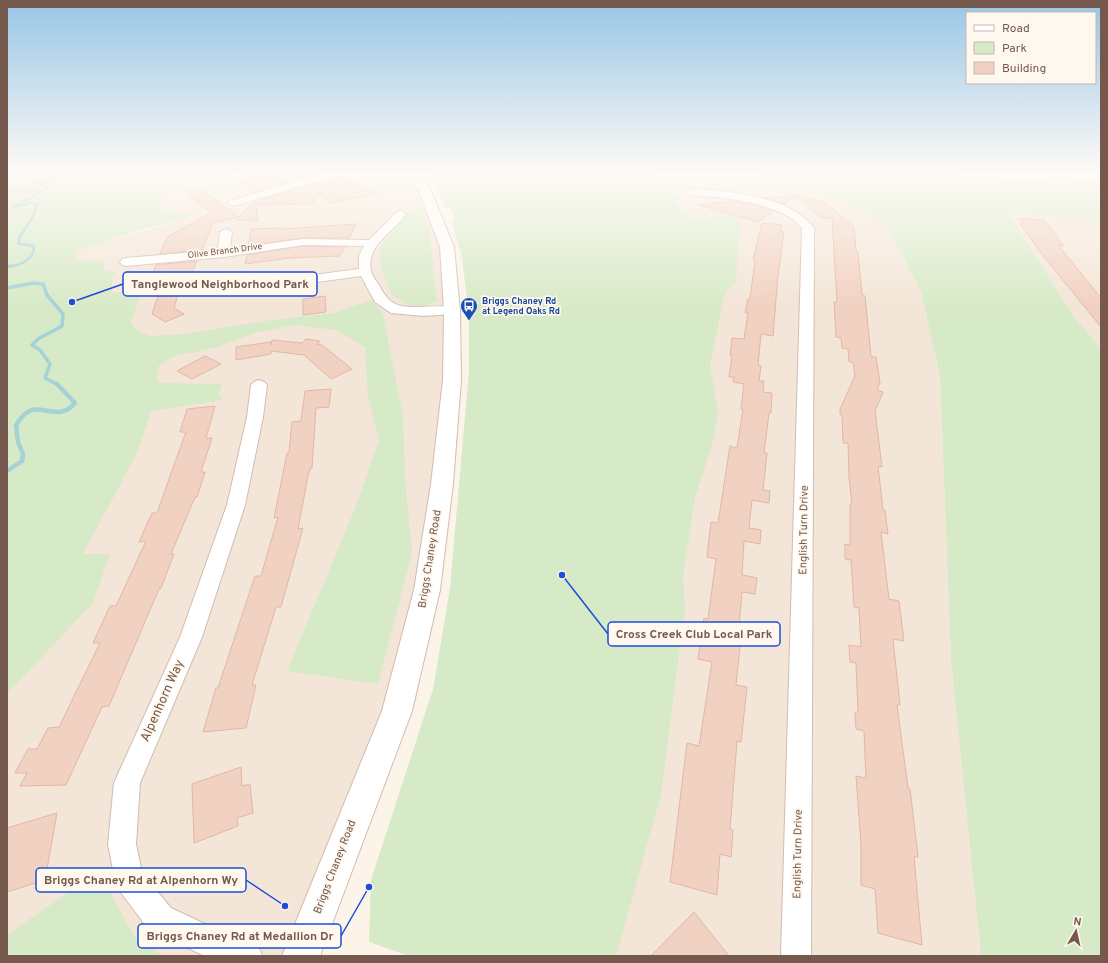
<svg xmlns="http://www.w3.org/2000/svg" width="1108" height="963" font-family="Overpass,sans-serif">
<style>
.residential{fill:#f3e5d7}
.green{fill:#d7eac7}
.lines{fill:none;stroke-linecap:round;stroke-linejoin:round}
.stream-far2{stroke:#a4d2d7;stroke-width:2.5}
.stream-far1{stroke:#a4d2d7;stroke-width:3.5}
.stream{stroke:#a4d2d7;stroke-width:4.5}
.building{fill:#f1d1c1;stroke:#e3b7a2}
.street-casing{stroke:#d0bdb1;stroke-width:2}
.secondary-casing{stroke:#d3bcaf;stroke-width:2}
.street{fill:#fff;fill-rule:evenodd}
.secondary{fill:#fff;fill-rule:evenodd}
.labels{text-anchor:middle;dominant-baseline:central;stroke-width:3.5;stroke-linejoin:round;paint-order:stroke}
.far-street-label{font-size:9px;fill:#76594d;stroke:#fef8ef}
.far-transit-label{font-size:9px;font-weight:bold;fill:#164399;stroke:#fef8ef;text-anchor:start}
.street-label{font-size:11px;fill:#76594d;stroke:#fef8ef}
.near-street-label{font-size:13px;fill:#76594d;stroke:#fef8ef}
.leader{fill:none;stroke:#1d4ed8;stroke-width:1.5}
.callout-dot{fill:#1d4ed8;stroke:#fef8ef;stroke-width:1.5}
.callout{fill:#fef8ef;stroke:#1d4ed8;stroke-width:1.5}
.callout-label{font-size:12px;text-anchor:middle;font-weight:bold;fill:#76594d}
</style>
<rect width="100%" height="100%" fill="#fcf3e9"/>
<path class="residential" d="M 236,173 L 412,173 L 439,226 L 452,311 L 427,590 L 301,956 L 7,956 L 7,692 L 124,343 L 105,293 L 75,260 L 75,249 L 197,216 L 173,214 L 163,210 L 157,202 L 166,192 Z
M 656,173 L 736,173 L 765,177 L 836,197 L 887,226 L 921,292 L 940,376 L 951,661 L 981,956 L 572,956 L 732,215 L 692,219 L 655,182 Z
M 1009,214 L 1101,221 L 1101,349 L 1073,315 Z"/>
<path class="green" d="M 7,173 L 236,173 L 166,192 L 157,202 C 169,217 181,214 199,215 L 139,230 L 75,251 L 75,260 L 106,261 L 103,265 L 104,269 L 108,271 L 117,272 L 112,276 L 112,293 L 142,289 L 131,323 L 136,330 L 149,336 L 185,334 L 272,320 L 334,313 L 371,300 L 383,314 L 403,416 L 405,478 L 412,552 L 378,684 L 287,671 L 354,511 L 379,441 L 368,397 L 365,347 L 335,330 L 296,325 L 258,332 L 218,347 L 172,357 L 158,367 L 157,378 L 159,383 L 222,384 L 219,394 L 223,400 L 151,411 L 138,451 L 83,554 L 110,554 L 93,603 L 7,694 Z
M 429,173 L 656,173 L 655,182 L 674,187 L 671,190 L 671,194 L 680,199 L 674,201 L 692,219 L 733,214 L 740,221 L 736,282 L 725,292 L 710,366 L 718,410 L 714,438 L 695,498 L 683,576 L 685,608 L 661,795 L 616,956 L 409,956 L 369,942 L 371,880 L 433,689 L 450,588 L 469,371 L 469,316 L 462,257 L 452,223 L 455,219 L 450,208 L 445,208 L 437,185 Z
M 751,173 L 928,173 L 1081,184 L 1043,178 L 1101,182 L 1101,221 L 1009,214 L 1073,315 L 1101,349 L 1101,956 L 981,956 L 951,661 L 940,376 L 921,292 L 887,226 L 836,197 L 764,176 Z
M 417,203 L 429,227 L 437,301 L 424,306 L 408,305 L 391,294 L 379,261 L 380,247 Z
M 99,871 L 135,938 L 163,956 L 7,956 L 7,935 Z"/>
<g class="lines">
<path class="stream-far2" d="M 7,190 L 41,192
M 7,267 C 20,265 34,261 34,246 L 19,244 L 19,238 L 33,217 L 37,204 L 31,203 L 13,207 L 42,192 L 49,186 L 37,182 L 70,173"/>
<path class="stream-far1" d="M 7,267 L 11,266
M 7,288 L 34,283 L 43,284 L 47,295 L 63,314 L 62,326 L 38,339 L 32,345 L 40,350 L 50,364 L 45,378 L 58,385"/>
<path class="stream" d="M 7,471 L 22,461 L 23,454 L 18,442 L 16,425 C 19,421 22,416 26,413 C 42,402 58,423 75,403 L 57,384"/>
</g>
<path class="building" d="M 251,173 L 318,173 L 254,192 L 232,178 Z
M 342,175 L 378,194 L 328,203 L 320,192 L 313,204 L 256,205 L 258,221 L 236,220 L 254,202 Z
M 199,187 L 239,217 L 213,223 L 202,250 L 160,254 L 167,237 L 211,213 L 184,191 Z
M 798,195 L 796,196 L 826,203 L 854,227 L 856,251 L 858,252 L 862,295 L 865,296 L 871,357 L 876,357 L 880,383 L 877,390 L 883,392 L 875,411 L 882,467 L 878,466 L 883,510 L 885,510 L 888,534 L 881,532 L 889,599 L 899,601 L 904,641 L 893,639 L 900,705 L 897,705 L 908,788 L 910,789 L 918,857 L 914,857 L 922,945 L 878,933 L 875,889 L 861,885 L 861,844 L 856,776 L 866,778 L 864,731 L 856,729 L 855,712 L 858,712 L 856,663 L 850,662 L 849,645 L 861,647 L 859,608 L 854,607 L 851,560 L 845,559 L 845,544 L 850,545 L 850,504 L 852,504 L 849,477 L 848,443 L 843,443 L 842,415 L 840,414 L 840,409 L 855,376 L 853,362 L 849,362 L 848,349 L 842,348 L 841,338 L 836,337 L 834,302 L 837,302 L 832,218 L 820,218 L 796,196 L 784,204 L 765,198 Z
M 732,201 L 750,204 L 774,211 L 758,222 L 698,205 Z
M 1019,218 L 1044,220 L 1064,246 L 1058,245 L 1101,298 L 1101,327 L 1044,257 L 1020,224 L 1023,224 Z
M 762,223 L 781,225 L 781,231 L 784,232 L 778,275 L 773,336 L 761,334 L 758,365 L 761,366 L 759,381 L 764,381 L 763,392 L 772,393 L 771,413 L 769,413 L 764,453 L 767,453 L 763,490 L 770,491 L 769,503 L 752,500 L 749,528 L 761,530 L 760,544 L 744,541 L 742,575 L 757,578 L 755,594 L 742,592 L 739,626 L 742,627 L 736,685 L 747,687 L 741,742 L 737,741 L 730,829 L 733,830 L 731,857 L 720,854 L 717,895 L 670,882 L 687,743 L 699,746 L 712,662 L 698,659 L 704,618 L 708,619 L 716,559 L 707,557 L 711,522 L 718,523 L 730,446 L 737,448 L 743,409 L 741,409 L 744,384 L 733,382 L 734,377 L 729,377 L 732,355 L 730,355 L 732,338 L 744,339 L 748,313 L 745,313 L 748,299 L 750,299 L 755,260 L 753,260 Z
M 356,224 L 349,238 L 303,238 L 248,245 L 251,229 L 281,228 L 283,229 Z
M 303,246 L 345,247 L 340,256 L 290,258 L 245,264 L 247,255 Z
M 197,261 L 192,273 L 184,273 L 174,308 L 184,314 L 165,322 L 152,314 L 164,278 L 150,279 L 156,265 Z
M 325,296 L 326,312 L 303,315 L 303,299 Z
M 306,339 L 320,341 L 317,344 L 322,345 L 352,369 L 331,379 L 304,355 L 271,351 L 271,354 L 236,360 L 236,347 L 271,342 L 271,345 L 272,340 L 302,343 Z
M 205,356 L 221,364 L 192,379 L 177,371 Z
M 331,389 L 329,407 L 316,408 L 312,468 L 310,469 L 308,476 L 298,529 L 303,528 L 281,607 L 276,607 L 252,685 L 256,685 L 246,728 L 203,732 L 216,688 L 218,688 L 255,576 L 261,576 L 278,517 L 274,518 L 287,453 L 289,453 L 292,422 L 301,421 L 305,391 Z
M 215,406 L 206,438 L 212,438 L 201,472 L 205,472 L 197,497 L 195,497 L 171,554 L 174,554 L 161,588 L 159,589 L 109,706 L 102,707 L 66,785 L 20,786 L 27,773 L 15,773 L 28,749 L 37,749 L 48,728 L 59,727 L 100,643 L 93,643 L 110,606 L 116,606 L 146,541 L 139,542 L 152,513 L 157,513 L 174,465 L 186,432 L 180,432 L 187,409 Z
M 241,767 L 242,786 L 250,784 L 253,813 L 237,818 L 238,826 L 194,843 L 192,784 Z
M 57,813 L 45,880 L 7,892 L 7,828 Z
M 694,912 L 729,956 L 651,956 Z"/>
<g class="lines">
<defs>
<path id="street" d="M 325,173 L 342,173 L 340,175 L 237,205 L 233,206 L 228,203 L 229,201 Z
M 692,189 C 728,190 792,197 814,228 L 811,956 L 781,956 L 802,228 C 786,207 742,200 716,197 C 707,196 697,196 688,194 L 687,192 Z
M 401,211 L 406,214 C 393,233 366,244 371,271 C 372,276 377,282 380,287 C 384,295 392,305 402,306 C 419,309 440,304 457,308 L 459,311 L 457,314 L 423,316 L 391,313 L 375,302 L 361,276 L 222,295 L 217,294 L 216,291 L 217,288 L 222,287 L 359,269 L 359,255 L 364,246 L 303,245 L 224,257 L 126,266 L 122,265 L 120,262 L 122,259 L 126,258 L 218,250 L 220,232 L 226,229 L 232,232 L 230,249 L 303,239 L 369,240 L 397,212 Z
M 259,380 L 264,382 L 267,385 L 263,417 L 245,505 L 202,637 L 140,783 L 136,844 L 142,873 L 171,908 L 224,933 L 258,945 L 262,956 L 205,956 L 149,930 L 119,890 L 115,880 L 108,844 L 114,783 L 180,637 L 227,505 L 247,417 L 251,385 L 254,382 Z"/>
<path id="secondary" d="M 406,173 L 418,173 L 430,189 L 454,247 L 460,311 L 461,380 L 453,484 L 440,590 L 412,711 L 320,956 L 282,956 L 382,711 L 414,590 L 431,484 L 443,380 L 444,311 L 440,247 L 418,189 Z"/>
</defs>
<use href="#street" class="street-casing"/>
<use href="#secondary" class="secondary-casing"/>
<use href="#street" class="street"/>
<use href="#secondary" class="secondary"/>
</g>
<linearGradient id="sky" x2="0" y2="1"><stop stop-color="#97c6e7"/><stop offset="0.56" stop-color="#fefaf5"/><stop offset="1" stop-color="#fefaf5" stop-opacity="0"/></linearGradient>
<rect width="1108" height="308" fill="url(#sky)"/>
<defs>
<symbol id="bus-pin" viewBox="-11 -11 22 30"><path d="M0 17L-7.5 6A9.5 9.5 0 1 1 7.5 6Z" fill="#1a4fb4" stroke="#fef8ef"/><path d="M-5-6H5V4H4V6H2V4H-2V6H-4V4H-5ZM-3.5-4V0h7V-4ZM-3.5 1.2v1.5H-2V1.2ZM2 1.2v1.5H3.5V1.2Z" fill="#fff"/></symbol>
</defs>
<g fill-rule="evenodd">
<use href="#bus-pin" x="459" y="296" width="20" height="27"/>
</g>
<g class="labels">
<g class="far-street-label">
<text transform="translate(225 251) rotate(-7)">Olive Branch Drive</text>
</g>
<g class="far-transit-label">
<text x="482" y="301">Briggs Chaney Rd<tspan x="482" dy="10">at Legend Oaks Rd</tspan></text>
</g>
<g class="street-label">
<text transform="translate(804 530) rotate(-89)">English Turn Drive</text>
<text transform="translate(430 559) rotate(-81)">Briggs Chaney Road</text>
<text transform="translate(798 854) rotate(-89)">English Turn Drive</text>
<text transform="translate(335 867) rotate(-69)">Briggs Chaney Road</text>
</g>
<g class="near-street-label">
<text transform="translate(163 701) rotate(-66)">Alpenhorn Way</text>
</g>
</g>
<path class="leader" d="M72 302L123 284M562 575L608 634M285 906L246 880M369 887L341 936"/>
<g class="callout-dot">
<circle cx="72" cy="302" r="4"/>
<circle cx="562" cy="575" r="4"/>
<circle cx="285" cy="906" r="4"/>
<circle cx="369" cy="887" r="4"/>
</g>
<g class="callout">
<rect x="123" y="272" width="194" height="24" rx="4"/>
<rect x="608" y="622" width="172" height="24" rx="4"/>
<rect x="36" y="868" width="210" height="24" rx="4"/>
<rect x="138" y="924" width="203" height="24" rx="4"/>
</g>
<g class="callout-label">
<text x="220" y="288">Tanglewood Neighborhood Park</text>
<text x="694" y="638">Cross Creek Club Local Park</text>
<text x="141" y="884">Briggs Chaney Rd at Alpenhorn Wy</text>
<text x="240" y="940">Briggs Chaney Rd at Medallion Dr</text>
</g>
<rect width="1108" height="963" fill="none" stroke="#76594d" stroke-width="16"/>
<rect x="966" y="12" width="130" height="72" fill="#fef8ef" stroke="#c8b8ae"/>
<rect x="974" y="25" width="20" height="6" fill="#ffffff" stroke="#c8b8ae"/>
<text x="1002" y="32" font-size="12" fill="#76594d">Road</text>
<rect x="974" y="42" width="20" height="12" fill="#d7eac7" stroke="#c8b8ae"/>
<text x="1002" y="52" font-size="12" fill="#76594d">Park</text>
<rect x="974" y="62" width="20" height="12" fill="#f1d1c1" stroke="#c8b8ae"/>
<text x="1002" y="72" font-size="12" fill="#76594d">Building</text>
<g transform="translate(1076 931) rotate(9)" stroke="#fef8ef" stroke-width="3" paint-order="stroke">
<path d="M0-3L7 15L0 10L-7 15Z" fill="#76594d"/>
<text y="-6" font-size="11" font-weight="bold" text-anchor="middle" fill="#76594d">N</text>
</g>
</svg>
